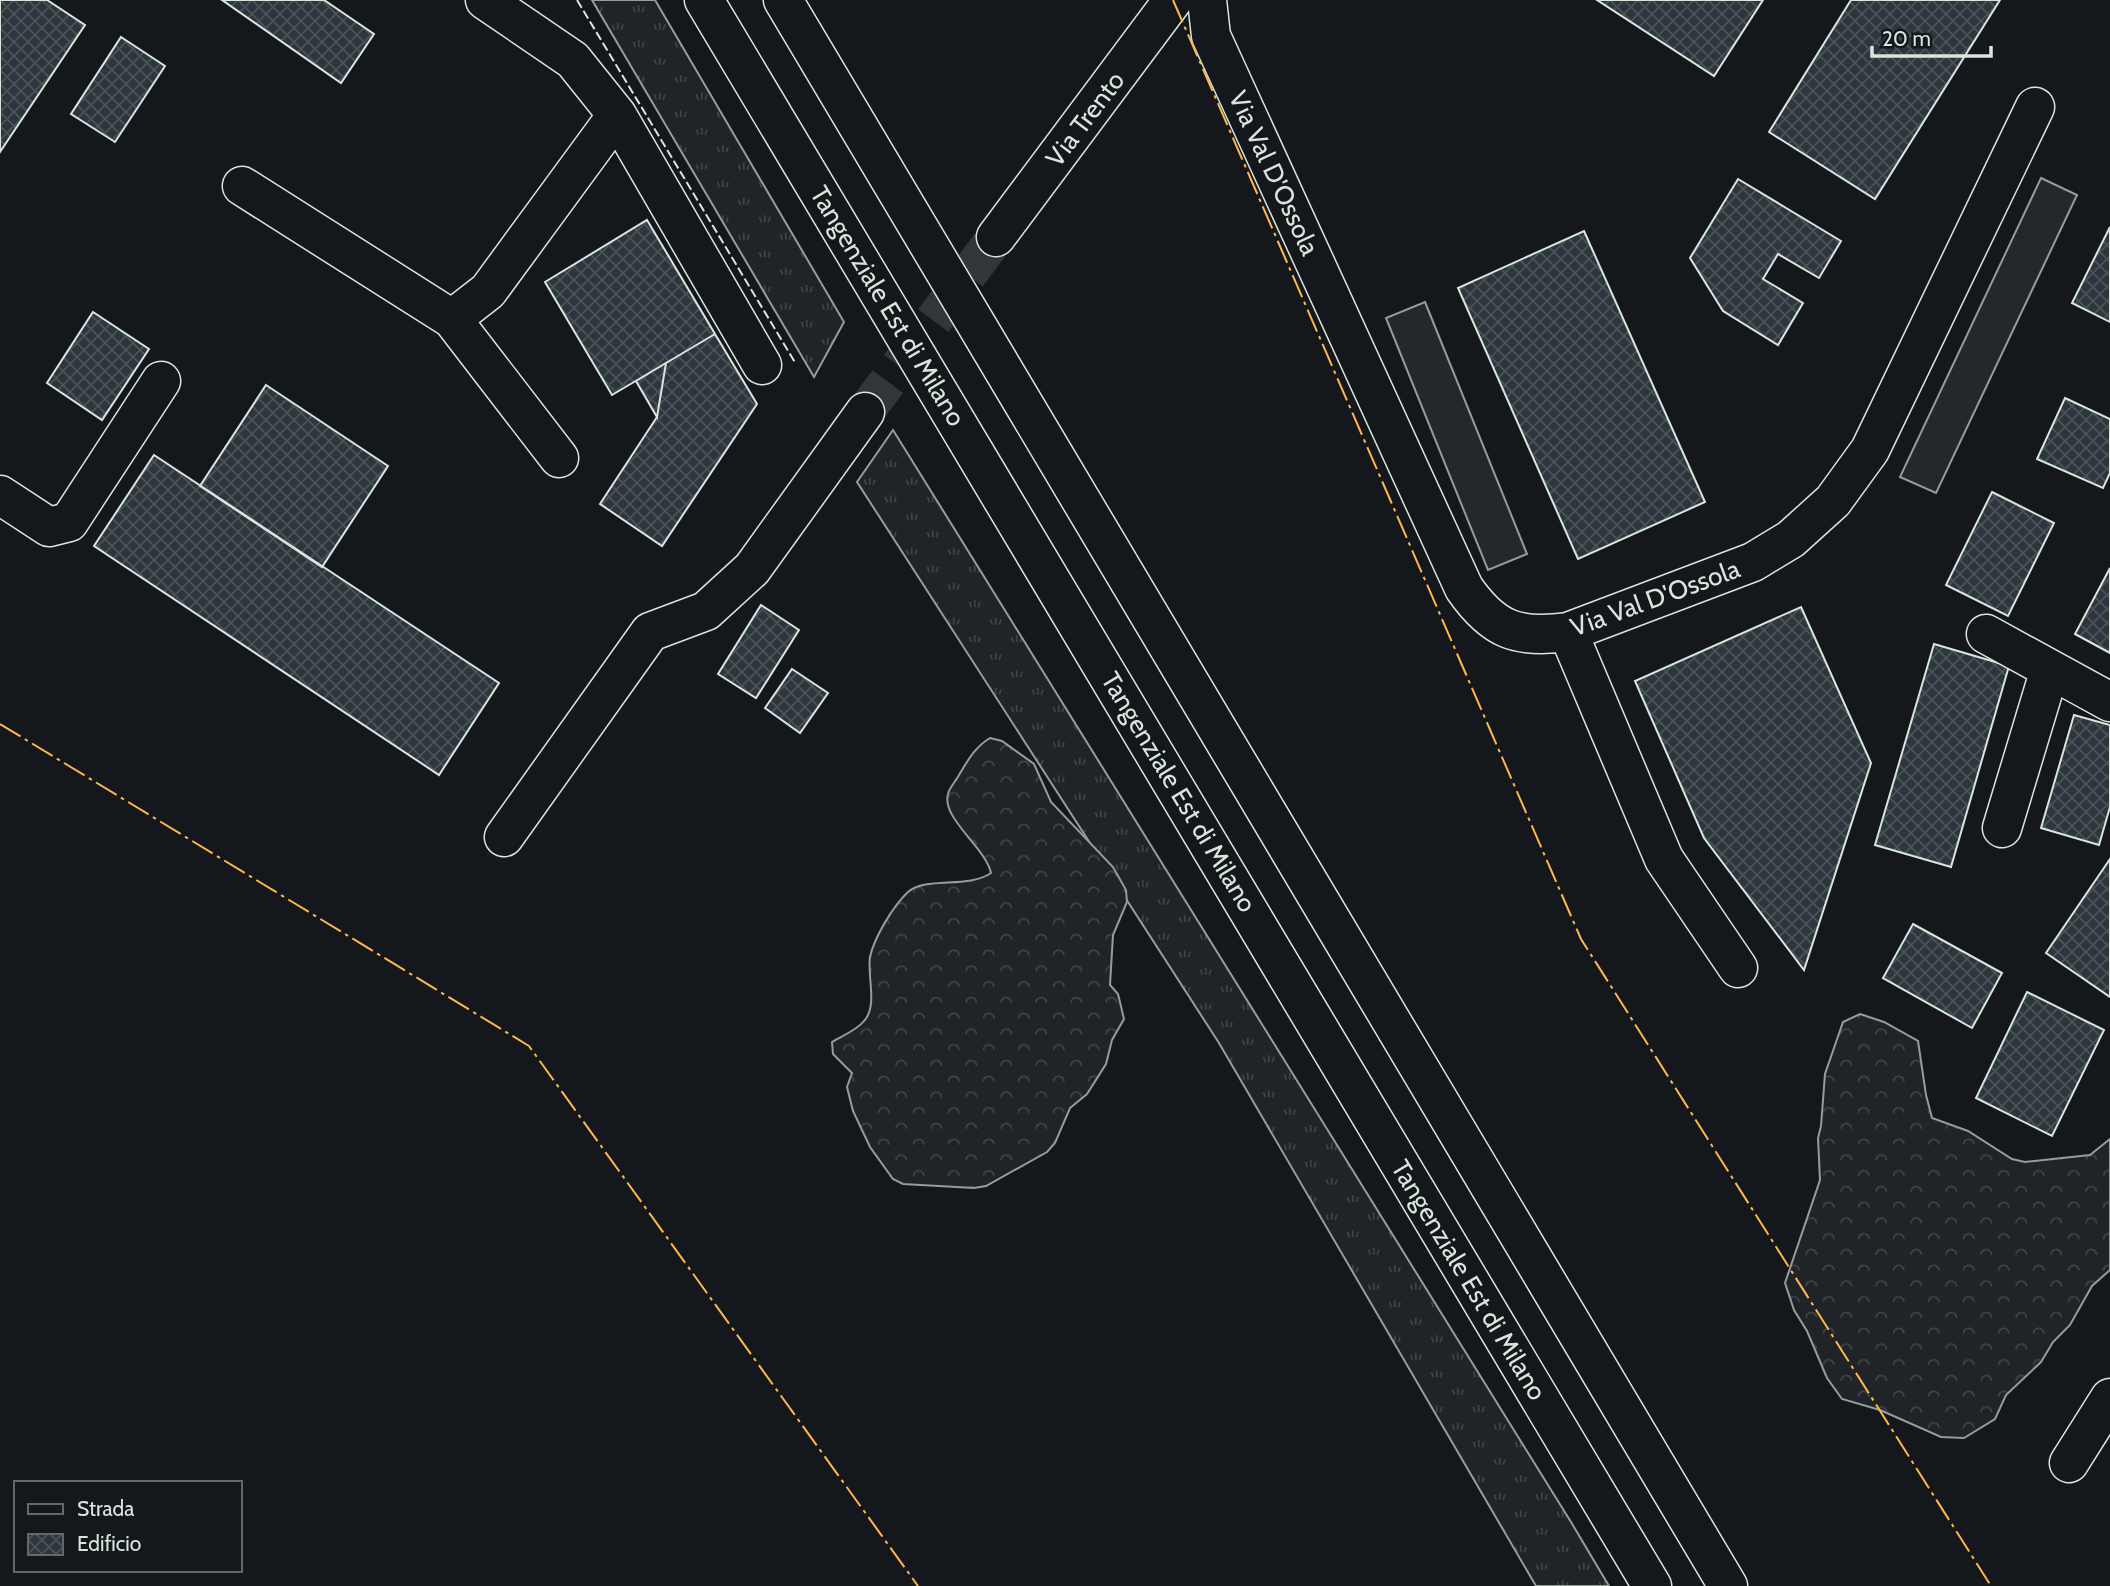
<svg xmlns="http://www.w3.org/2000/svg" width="2110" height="1586" font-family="Cabin,sans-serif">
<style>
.grass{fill:url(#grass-tufts);stroke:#939e99;stroke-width:2}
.forest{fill:url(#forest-crowns);stroke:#939e99;stroke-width:2}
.parking{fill:#24282b;stroke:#939e99;stroke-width:2}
.building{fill:url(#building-cross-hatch);stroke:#d8e6dc;stroke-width:2}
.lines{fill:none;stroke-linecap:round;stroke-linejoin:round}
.minor-tunnel{stroke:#313739;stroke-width:38;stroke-dasharray:38 19;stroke-linecap:butt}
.minor-casing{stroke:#d8e6dc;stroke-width:41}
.highway-casing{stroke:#d8e6dc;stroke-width:41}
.minor{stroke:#14181c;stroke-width:38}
.highway{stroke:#14181c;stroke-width:38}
.fence{stroke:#d8e6dc;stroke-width:2;stroke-dasharray:9 3.5;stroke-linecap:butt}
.power{stroke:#ffb74d;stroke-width:2;stroke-dasharray:24 5 3.5 5;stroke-linecap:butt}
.labels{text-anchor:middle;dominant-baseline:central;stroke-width:5;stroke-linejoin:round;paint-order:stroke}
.street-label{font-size:26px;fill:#d8e6dc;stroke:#14181c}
</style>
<defs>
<pattern id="grass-tufts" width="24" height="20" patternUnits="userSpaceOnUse" patternTransform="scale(1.75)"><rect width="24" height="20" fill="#202428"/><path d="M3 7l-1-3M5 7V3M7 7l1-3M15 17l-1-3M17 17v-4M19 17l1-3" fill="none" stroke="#404447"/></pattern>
<pattern id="forest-crowns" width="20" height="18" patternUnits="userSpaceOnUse" patternTransform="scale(1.75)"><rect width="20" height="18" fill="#202428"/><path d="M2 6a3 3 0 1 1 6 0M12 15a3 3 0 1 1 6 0" fill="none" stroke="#404447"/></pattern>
<pattern id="building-cross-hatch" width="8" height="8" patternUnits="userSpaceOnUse" patternTransform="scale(1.75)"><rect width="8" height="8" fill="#2c363c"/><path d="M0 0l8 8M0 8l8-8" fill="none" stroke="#4a5358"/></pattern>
</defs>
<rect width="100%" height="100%" fill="#14181c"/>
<path class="grass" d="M 592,0 L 655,0 L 844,322 L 814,377 Z
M 893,430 L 1571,1522 L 1609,1586 L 1536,1586 L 1219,1043 L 857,482 Z"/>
<path class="forest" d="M 990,738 L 1002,741 L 1034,764 L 1051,802 L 1113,867 L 1126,890 L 1127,902 L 1113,935 L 1110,985 L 1118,994 L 1124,1019 L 1112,1040 L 1106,1064 L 1087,1094 L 1070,1108 L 1055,1143 L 1047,1152 L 986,1186 L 974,1188 L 903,1184 L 893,1179 L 870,1147 L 853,1111 L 847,1087 L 852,1073 L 833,1054 L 832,1042 C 842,1036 857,1030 864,1021 C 878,1006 867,976 870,957 C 874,938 893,906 908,892 C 926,876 968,889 991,873 C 986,848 941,818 948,794 C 949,788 956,781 959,775 C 968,760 975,747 990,738 Z
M 1860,1014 L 1884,1022 L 1918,1041 L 1926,1095 L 1932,1118 L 1968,1131 L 2012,1159 L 2025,1162 L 2090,1155 L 2110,1139 L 2110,1270 L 2092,1286 L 2070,1325 L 2053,1342 L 2041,1362 L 2006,1395 L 1995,1419 L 1964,1438 L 1941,1437 L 1880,1410 L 1842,1399 L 1827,1378 L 1807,1331 L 1794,1310 L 1785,1283 L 1820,1180 L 1818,1138 L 1821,1126 L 1825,1074 L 1843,1022 Z"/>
<path class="parking" d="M 2041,178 L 2077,195 L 1936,493 L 1900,477 Z
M 1425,302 L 1527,554 L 1488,570 L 1386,318 Z"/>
<path class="building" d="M 0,0 L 47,0 L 85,25 L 0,152 Z
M 222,0 L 324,0 L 374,34 L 341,83 Z
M 1597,0 L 1763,0 L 1714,76 Z
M 1851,0 L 2000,0 L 1875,199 L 1769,132 Z
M 121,37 L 165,66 L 115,142 L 71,114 Z
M 1738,179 L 1841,241 L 1819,278 L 1778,254 L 1763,279 L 1803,303 L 1778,345 L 1723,311 L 1690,258 Z
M 647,220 L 715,334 L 612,395 L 545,282 Z
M 2110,227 L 2110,322 L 2072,303 Z
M 1584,231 L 1705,502 L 1578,559 L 1458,288 Z
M 93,312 L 149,349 L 102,420 L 47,383 Z
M 715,334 L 757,404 L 662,546 L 600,504 L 657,417 L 666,363 Z
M 666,363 L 657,417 L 636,381 Z
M 266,385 L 388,466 L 322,567 L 200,486 Z
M 2065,398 L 2110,419 L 2110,473 L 2103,488 L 2037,459 Z
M 154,455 L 499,683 L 439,775 L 94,546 Z
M 1992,492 L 2054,523 L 2008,616 L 1946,585 Z
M 2110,568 L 2110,653 L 2075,634 Z
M 761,605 L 799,630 L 756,698 L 718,674 Z
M 1801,607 L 1871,763 L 1804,970 L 1704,838 L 1635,681 Z
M 1934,644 L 2009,666 L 1951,867 L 1875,845 Z
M 792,669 L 828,693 L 800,733 L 765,708 Z
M 2074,715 L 2110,725 L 2110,807 L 2099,845 L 2041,828 Z
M 2110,859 L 2110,997 L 2046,953 Z
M 1913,924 L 2002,973 L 1972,1028 L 1883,978 Z
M 2027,992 L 2104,1030 L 2052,1136 L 1976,1098 Z"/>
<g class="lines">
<path class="minor-tunnel" d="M 865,412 L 996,237"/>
<defs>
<path id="minor" d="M 485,0 L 573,60 L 617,115 L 762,365
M 1207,0 L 1211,36 L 1464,588 C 1493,630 1517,639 1568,632 L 1753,562 L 1791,539 L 1833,501 L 1870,450 L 2035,107
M 242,186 L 452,319 L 559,458
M 996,237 L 1173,0
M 452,319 L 488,291 L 617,115
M 0,495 L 49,527 L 69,522 L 161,381
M 1568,632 L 1664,859 L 1738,968
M 1986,634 L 2110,702
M 2002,828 L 2050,669
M 504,837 L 650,632 L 706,611 L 752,569 L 865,412
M 2069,1463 L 2110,1398"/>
<path id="highway" d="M 704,0 L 1652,1586
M 783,0 L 1728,1586"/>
</defs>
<use href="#minor" class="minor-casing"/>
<use href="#highway" class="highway-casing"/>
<use href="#minor" class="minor"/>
<use href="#highway" class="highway"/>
<path class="fence" d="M 577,0 L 796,364"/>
<path class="power" d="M 1173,0 L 1581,939 L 1991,1586
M 0,724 L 529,1046 L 918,1586"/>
</g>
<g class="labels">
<g class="street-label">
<text transform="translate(1085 119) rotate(-53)">Via Trento</text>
<text transform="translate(1274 173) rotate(65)">Via Val D'Ossola</text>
<text transform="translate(888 306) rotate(59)">Tangenziale Est di Milano</text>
<text transform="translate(1655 598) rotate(-20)">Via Val D'Ossola</text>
<text transform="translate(1179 792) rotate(59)">Tangenziale Est di Milano</text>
<text transform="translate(1469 1280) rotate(59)">Tangenziale Est di Milano</text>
</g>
</g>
<rect x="14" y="1481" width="228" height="91" fill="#14181c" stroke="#626a69" stroke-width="2"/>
<rect x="28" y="1504" width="35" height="10" fill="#14181c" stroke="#626a69" stroke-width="2"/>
<text x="77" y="1516" font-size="21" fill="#d8e6dc">Strada</text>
<rect x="28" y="1534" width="35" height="21" fill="url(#building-cross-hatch)" stroke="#626a69" stroke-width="2"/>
<text x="77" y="1551" font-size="21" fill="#d8e6dc">Edificio</text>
<path d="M1872 46v10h119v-10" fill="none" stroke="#d8e6dc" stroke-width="3.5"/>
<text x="1882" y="46" font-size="21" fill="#d8e6dc" stroke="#14181c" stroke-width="5" paint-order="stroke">20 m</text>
</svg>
